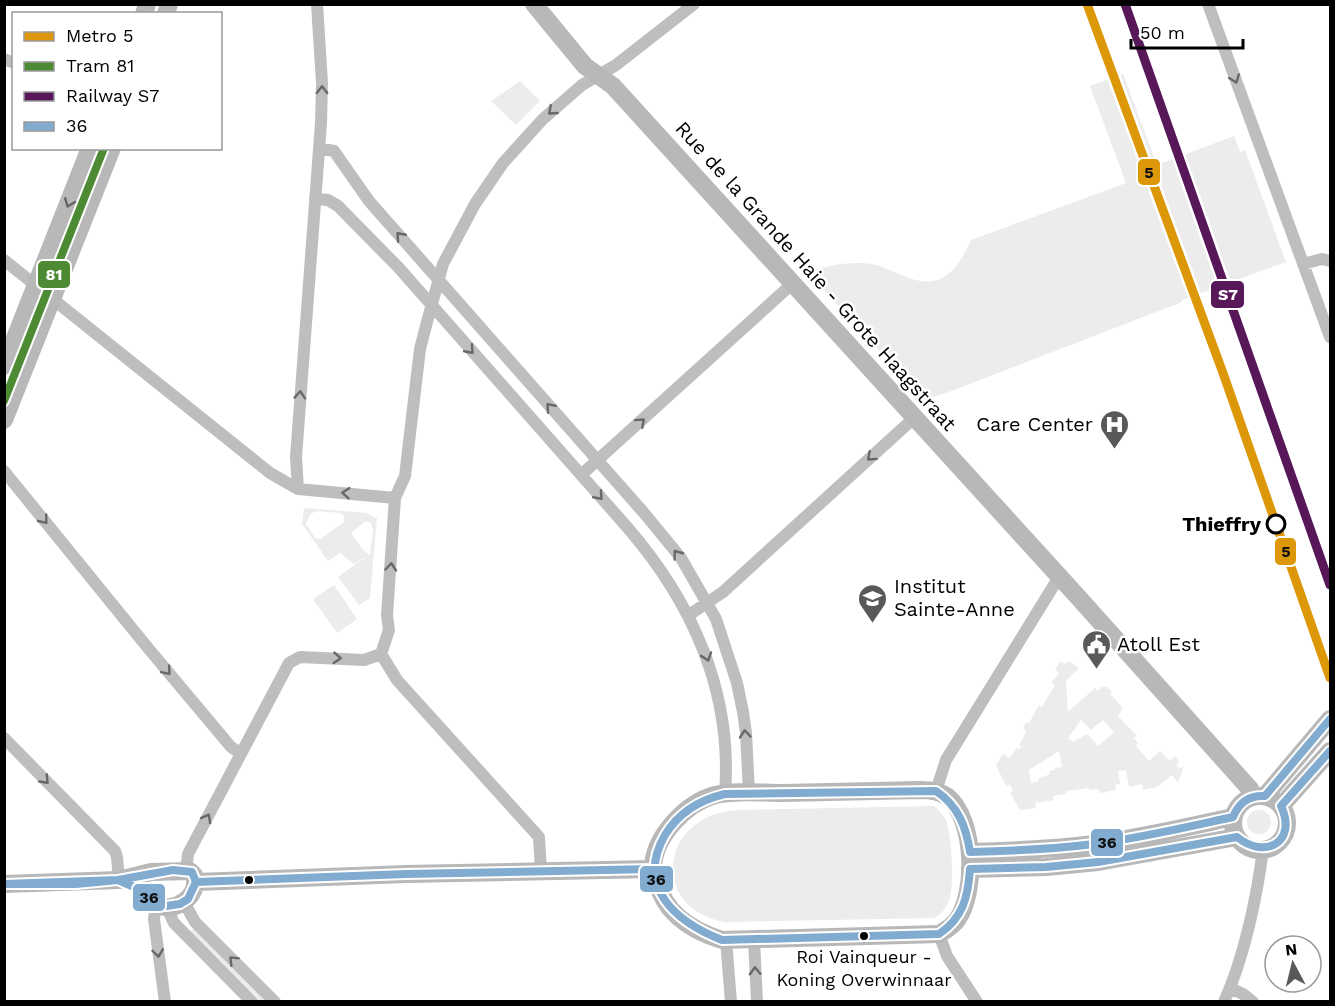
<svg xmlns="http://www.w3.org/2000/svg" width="1335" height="1006" font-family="'Work Sans',sans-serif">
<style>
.green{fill:#ececec;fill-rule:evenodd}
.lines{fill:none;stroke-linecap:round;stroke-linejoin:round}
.street{stroke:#bebebe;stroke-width:12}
.secondary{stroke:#b8b8b8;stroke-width:18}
.bus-1-casing{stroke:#fff;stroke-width:12}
.bus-1{stroke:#82abd0;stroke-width:8}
.rail-1-casing{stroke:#fff;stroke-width:14}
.rail-1{stroke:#571759;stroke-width:9}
.tram-1-casing{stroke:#fff;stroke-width:12}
.tram-1{stroke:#4c8b33;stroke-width:8}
.metro-1-casing{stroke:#fff;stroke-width:14}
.metro-1{stroke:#dd980a;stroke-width:9}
.oneway{stroke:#686868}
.oneway2{stroke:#656565}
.stop-dot{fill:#fff;stroke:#000;stroke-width:3}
.bus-dot{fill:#000;stroke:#fff;stroke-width:2}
.labels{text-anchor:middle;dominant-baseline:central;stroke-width:5;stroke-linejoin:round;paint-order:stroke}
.bus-label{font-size:18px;fill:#000;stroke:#fff}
.street-label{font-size:20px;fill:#000;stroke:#fff}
.poi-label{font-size:20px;fill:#000;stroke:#fff;text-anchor:start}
.stop-label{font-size:20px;font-weight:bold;fill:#000;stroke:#fff;text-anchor:end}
.line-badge{stroke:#fff;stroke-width:2}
.badge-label{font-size:16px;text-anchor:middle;font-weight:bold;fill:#fff}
.pale-badge-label{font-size:16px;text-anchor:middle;font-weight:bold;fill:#111}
</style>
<rect width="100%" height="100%" fill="#fff"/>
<path class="green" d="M 1123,74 L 1157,165 L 1234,136 L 1240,152 L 1245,150 L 1286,262 L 1182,300 L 1182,302 L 954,390 L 925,400 L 807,272 C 829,265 853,260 876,265 C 891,269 906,279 921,281 C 949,285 961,261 971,240 L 1126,183 L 1090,86 Z
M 520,81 L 540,101 L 516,125 L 491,101 Z
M 304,508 L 367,513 L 373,517 L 377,518 L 370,598 L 359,605 L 338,577 L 368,555 L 354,564 L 340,553 L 328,561 L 302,524 ZM 317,511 L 340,513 L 344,516 L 344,522 L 320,539 L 316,539 L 306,524 L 310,514 ZM 366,521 L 371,523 L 373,530 L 370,555 L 364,551 L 351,533 Z
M 334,585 L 357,619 L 337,633 L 313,599 Z
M 1060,661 L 1065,664 L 1068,661 L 1079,668 L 1066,681 L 1068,712 L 1095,688 L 1098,691 L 1102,687 L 1107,687 L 1112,692 L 1110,694 L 1123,708 L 1118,716 L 1137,736 L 1134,738 L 1138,743 L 1136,746 L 1149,761 L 1160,751 L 1170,761 L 1175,756 L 1179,761 L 1176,766 L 1181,768 L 1184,766 L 1178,783 L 1172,775 L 1157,787 L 1143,790 L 1142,784 L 1129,787 L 1126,770 L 1118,771 L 1120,784 L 1115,785 L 1116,790 L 1100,793 L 1099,789 L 1090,790 L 1089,788 L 1066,791 L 1066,794 L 1053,796 L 1054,800 L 1035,803 L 1036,808 L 1020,810 L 1010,793 L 1013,791 L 1010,785 L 1006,786 L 996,765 L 1003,754 L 1010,758 L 1017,748 L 1020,749 L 1021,747 L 1019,745 L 1026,732 L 1023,727 L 1027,722 L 1029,723 L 1039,705 L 1042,707 L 1055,685 L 1051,683 L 1059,673 L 1055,670 ZM 1081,720 L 1091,730 L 1103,720 L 1114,732 L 1098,746 L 1087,734 L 1073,742 L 1068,738 ZM 1059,751 L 1062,767 L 1055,768 L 1055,770 L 1049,771 L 1050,774 L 1038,779 L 1038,782 L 1031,783 L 1029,770 Z
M 934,806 C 939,810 943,814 946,821 C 952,834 954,883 950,897 C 947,907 942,915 933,918 L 725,922 C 649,909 659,815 737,810 Z
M1247 822a12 12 0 1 1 24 0a12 12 0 1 1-24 0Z
M 194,928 L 268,1001 L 260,1001 L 190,932 Z"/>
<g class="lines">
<path class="street" d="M 1208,4 L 1330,337
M 4,59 L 14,63
M 319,148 L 334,151 L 369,201 L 644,513 L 681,558 L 716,619 L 737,683 L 743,712 L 746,733 L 749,793
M 315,199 L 328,200 L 338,206 L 399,268 L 627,527 C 692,602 733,692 725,794
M 4,260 L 270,473 L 298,489 L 395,498 L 387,615 L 389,630 L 381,654
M 1303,264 L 1322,259 L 1330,261
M 4,471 L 148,648 L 231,747 L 240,753
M 581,475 L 792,284
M 298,489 L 296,457 L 321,123 L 322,83 L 317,4
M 395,498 L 405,476 L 420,349 L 427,322 L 443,264 L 475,204 L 503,163 L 543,119 L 582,85 L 616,65 L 694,4
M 689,615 L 723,592 L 914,418
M 381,654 L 397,680 L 539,837 L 541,871
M 4,738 L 115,851 L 117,857 L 119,880
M 936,791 L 946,760 L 1059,577
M 186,871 L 188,854 L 289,663 L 300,657 L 364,660 L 381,654
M 184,902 L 195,922 L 275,1002
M 156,904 L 154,919 L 165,1002
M 166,906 L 174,923 L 252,1002
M 939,934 L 947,956 L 977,1002
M 726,940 L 731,1002
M 754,940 L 757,1002
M 1230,988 L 1243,994 L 1253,1002
M 1224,1002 C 1244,958 1257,897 1263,849"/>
<path class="secondary" d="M 534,4 L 585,66 L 613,86 L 1078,597 L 1250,789 L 1253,797
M 144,14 L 147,4
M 166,14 L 169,4
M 4,366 L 90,148
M 4,420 L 112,148
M 921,790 C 931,790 939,791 948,797 C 975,820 977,892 957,920 C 952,927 946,930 939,934 L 722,940 C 693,931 665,914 657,882 C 656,878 653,873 653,869 C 653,837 686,803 715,795 C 737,790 761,793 783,793 C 829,792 875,791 921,790 Z
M 1265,796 L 1330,719
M1233 823a27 27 0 1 1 54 0a27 27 0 1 1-54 0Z
M 1281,806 L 1330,751
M 970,852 C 1012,851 1053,849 1094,844 C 1141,838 1187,827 1233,817
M 970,869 L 1046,867 L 1098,862 L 1237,837
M 196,882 L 406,874 L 653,869
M 4,884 L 119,880 L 151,872 L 190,871 L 194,875 C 201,895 175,914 157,905 C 151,902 144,892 140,886 L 140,879 L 144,874"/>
<defs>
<path id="bus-1" d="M 1330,719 L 1265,796 C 1249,795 1239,802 1233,817 C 1187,827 1141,838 1094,844 C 1053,849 1011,851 970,852 C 966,826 958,806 936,791 L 725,794 C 699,800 679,812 665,835 C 635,887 676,922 722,940 L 939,934 C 963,918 968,897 970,869 L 1046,867 L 1098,862 L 1237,837 C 1265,860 1298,842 1281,806 L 1330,751
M 173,870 L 192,872 L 196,882 L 188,899 L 180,904 L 166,906 L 156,904 L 143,891 L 118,880 Z
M 196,882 L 406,874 L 653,869
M 4,884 L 118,880
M 4,884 L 76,884 L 118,880"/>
</defs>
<use href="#bus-1" class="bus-1-casing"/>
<use href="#bus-1" class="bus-1"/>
<defs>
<path id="rail-1" d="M 1125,4 L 1330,585"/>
</defs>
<use href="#rail-1" class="rail-1-casing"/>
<use href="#rail-1" class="rail-1"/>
<defs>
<path id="tram-1" d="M 4,401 L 104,148"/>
</defs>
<use href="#tram-1" class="tram-1-casing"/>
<use href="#tram-1" class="tram-1"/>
<defs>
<path id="metro-1" d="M 1087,4 L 1223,373 L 1330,678"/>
</defs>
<use href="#metro-1" class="metro-1-casing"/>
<use href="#metro-1" class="metro-1"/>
</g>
<defs><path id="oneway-chevron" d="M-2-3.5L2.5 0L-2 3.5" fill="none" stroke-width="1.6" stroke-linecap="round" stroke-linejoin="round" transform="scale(1.5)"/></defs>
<g class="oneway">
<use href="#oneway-chevron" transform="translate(1235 79) rotate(70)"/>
<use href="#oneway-chevron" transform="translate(322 90) rotate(-89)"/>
<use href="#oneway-chevron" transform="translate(552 111) rotate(139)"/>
<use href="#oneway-chevron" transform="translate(400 236) rotate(-132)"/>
<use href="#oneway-chevron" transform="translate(470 350) rotate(48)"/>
<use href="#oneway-chevron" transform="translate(300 395) rotate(-86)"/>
<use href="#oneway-chevron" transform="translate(550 407) rotate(-131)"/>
<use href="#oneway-chevron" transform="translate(641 422) rotate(-42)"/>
<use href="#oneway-chevron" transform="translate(871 457) rotate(138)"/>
<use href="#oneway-chevron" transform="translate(346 493) rotate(-175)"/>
<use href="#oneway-chevron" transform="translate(599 496) rotate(48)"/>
<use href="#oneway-chevron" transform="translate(44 520) rotate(51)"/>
<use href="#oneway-chevron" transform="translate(677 554) rotate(-127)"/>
<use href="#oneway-chevron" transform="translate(391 567) rotate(-85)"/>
<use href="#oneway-chevron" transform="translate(707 657) rotate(71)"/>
<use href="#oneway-chevron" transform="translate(337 658) rotate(4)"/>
<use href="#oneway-chevron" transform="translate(167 671) rotate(50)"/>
<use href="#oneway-chevron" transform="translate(745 734) rotate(-95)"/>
<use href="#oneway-chevron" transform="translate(45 780) rotate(46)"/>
<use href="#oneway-chevron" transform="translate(207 818) rotate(-62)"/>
<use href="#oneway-chevron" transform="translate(158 953) rotate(82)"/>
<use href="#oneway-chevron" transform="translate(233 960) rotate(-135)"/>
<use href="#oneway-chevron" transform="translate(755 971) rotate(-92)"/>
</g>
<use class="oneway2" href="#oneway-chevron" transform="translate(69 203) rotate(111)"/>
<defs>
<symbol id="hospital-pin" viewBox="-11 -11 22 30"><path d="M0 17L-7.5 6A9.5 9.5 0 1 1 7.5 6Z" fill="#595959" stroke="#fff"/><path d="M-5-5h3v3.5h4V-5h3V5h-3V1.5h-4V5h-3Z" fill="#fff"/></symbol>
<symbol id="school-pin" viewBox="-11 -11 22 30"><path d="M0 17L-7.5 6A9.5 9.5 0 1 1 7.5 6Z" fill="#595959" stroke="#fff"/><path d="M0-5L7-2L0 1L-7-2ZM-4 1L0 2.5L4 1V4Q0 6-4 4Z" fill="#fff"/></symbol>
<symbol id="civic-pin" viewBox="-11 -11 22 30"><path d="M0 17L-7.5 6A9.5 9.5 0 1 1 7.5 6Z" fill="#595959" stroke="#fff"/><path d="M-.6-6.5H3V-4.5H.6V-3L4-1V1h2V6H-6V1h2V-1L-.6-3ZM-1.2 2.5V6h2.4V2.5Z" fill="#fff"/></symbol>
</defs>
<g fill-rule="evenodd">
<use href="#hospital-pin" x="1098" y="408" width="33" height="45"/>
<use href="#school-pin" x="856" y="582" width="33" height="45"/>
<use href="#civic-pin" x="1080" y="628" width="33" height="45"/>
</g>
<circle class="stop-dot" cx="1276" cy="524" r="9"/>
<g class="bus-dot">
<circle cx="249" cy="880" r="5"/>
<circle cx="864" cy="936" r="5"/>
</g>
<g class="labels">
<g class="bus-label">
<text x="864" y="956">Roi Vainqueur -<tspan x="864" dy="23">Koning Overwinnaar</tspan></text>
</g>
<g class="street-label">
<text transform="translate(816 276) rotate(48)">Rue de la Grande Haie - Grote Haagstraat</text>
</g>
<g class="poi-label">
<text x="1093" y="424" text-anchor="end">Care Center</text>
<text x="894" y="586">Institut<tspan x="894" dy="23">Sainte-Anne</tspan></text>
<text x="1117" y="644">Atoll Est</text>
</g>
<g class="stop-label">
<text x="1261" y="524">Thieffry</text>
</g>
</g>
<g class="line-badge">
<rect x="1137" y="158" width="24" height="28" rx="6" fill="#dd980a"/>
<rect x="37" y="260" width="34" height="29" rx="6" fill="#4c8b33"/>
<rect x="1210" y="280" width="35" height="29" rx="6" fill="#571759"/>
<rect x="1274" y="537" width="23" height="29" rx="6" fill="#dd980a"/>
<rect x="1090" y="828" width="34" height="29" rx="6" fill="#82abd0"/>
<rect x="639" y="865" width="35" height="28" rx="6" fill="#82abd0"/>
<rect x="132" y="883" width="34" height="29" rx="6" fill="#82abd0"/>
</g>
<g class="badge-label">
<text x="54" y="280">81</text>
<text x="1228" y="300">S7</text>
</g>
<g class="pale-badge-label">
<text x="1149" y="178">5</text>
<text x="1286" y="557">5</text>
<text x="1107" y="848">36</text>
<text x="656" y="885">36</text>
<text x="149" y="903">36</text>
</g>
<rect width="1335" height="1006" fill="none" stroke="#000000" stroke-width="12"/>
<rect x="12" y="12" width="210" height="138" fill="#ffffff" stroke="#999999" stroke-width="1.5"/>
<rect x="24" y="32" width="30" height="9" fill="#dd980a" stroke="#999999" stroke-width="1.5"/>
<text x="66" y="42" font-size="18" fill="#000000">Metro 5</text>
<rect x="24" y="62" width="30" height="9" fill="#4c8b33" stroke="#999999" stroke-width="1.5"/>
<text x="66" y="72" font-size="18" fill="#000000">Tram 81</text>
<rect x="24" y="92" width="30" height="9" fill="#571759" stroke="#999999" stroke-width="1.5"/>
<text x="66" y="102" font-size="18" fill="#000000">Railway S7</text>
<rect x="24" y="122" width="30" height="9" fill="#82abd0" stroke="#999999" stroke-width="1.5"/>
<text x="66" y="132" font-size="18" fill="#000000">36</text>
<g transform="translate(1293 964) rotate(353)"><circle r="28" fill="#ffffff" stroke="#999999" stroke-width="1.5"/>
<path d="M0-4.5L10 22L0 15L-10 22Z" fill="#595959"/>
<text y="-9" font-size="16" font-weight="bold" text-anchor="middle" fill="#000000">N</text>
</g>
<path d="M1131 39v9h112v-9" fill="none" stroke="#000000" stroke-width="3"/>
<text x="1140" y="39" font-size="18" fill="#000000" stroke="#ffffff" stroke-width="4.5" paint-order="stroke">50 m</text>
</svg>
